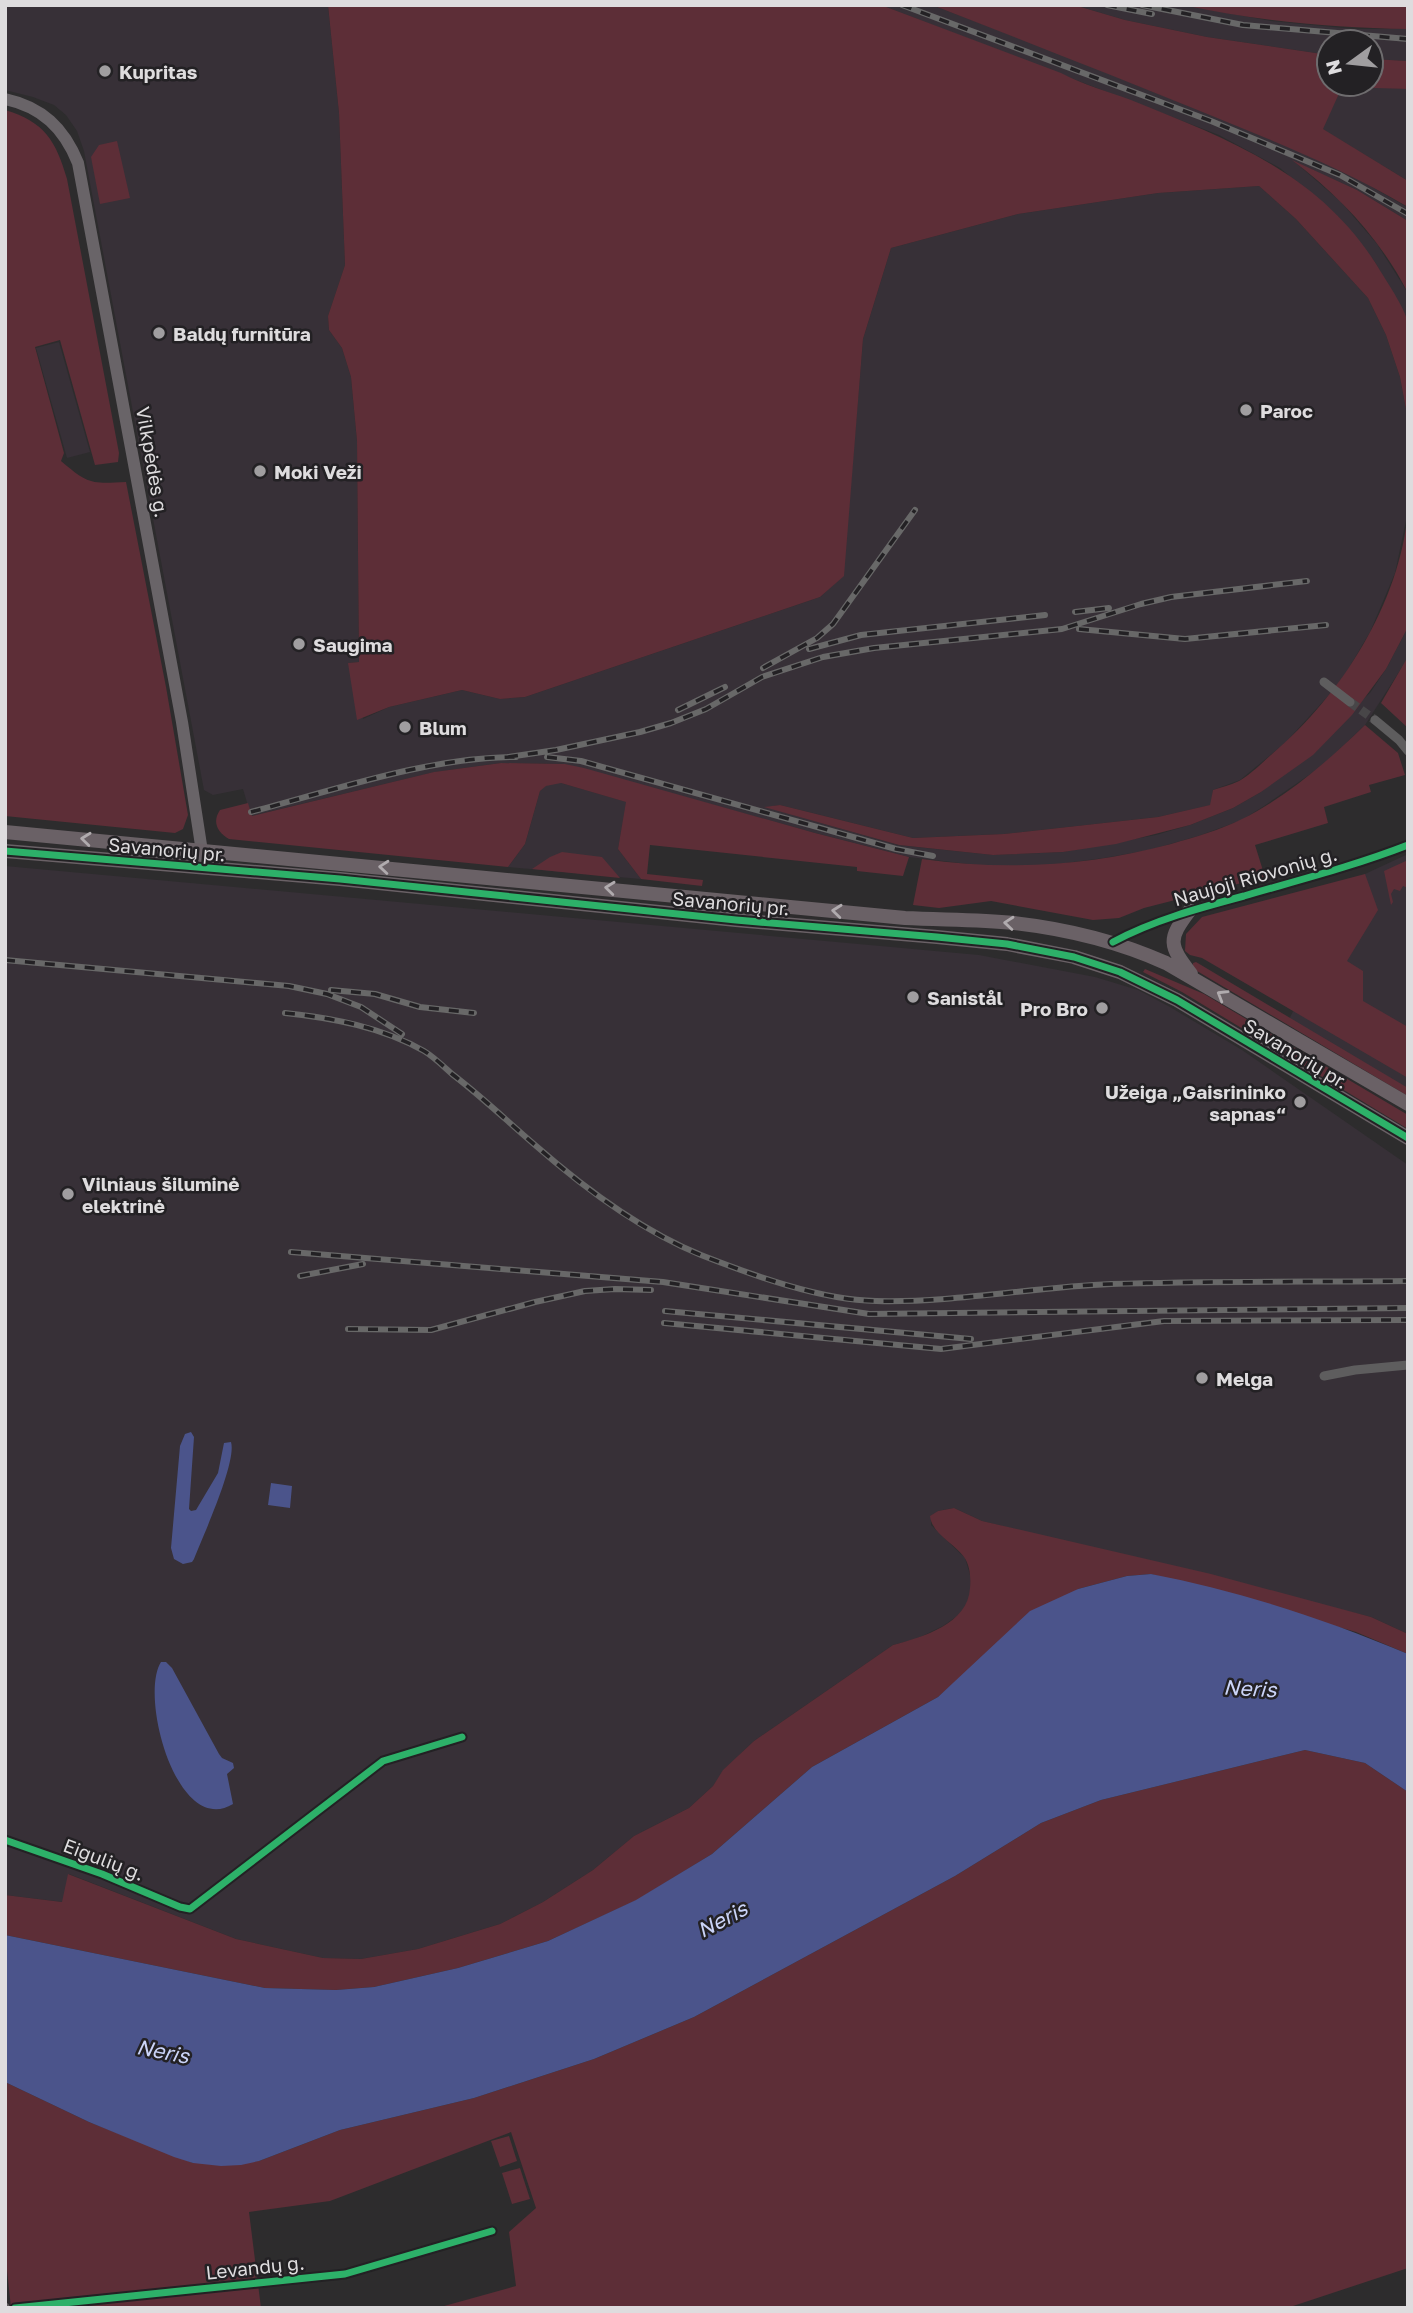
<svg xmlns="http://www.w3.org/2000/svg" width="1413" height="2313" font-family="'Golos Text',sans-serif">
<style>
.built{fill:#373037}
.green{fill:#5d2e37}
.water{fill:#4b548b}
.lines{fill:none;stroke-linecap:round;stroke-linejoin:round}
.minor-tunnel{stroke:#484648;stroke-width:9;stroke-dasharray:9 4.5;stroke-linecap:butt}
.minor{stroke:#5e5d5e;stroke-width:9}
.secondary{stroke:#696468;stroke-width:12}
.trunk{stroke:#6a6166;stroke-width:14}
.rail-casing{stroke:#686868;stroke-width:6}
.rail{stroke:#232124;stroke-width:3.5;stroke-dasharray:10;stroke-linecap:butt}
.cycleway-casing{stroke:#232124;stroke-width:11}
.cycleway{stroke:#2db169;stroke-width:7}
.oneway{stroke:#b0abae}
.poi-dot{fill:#a09ea0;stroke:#232124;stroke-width:2.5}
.labels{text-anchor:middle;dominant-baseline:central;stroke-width:5;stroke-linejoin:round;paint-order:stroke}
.poi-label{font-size:19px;font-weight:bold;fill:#dedcde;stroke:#232124;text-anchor:start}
.street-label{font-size:19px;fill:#dedcde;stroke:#232124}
.water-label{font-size:21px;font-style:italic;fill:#cbd4f8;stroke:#232124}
</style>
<rect width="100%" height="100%" fill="#2d2c2d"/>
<path class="built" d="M 5,5 L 328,5 L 339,113 L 345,265 L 328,316 L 329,330 L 342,348 L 351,377 L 357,441 L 359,662 L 349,663 L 363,719 L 389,707 L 462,690 L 500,699 L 525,697 L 820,597 L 843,576 L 863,339 L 891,248 L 1018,214 L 1158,193 L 1259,186 L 1296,219 L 1368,298 L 1386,335 L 1400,377 L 1408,420 L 1408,511 L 1395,573 L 1370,632 L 1340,683 L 1285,743 L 1240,780 L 1213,790 L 1211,805 L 1158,817 L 1004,834 L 913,838 L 780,805 L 766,807 L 898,845 L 993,855 L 1063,852 L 1156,835 L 1190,825 L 1233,808 L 1261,792 L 1370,693 L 1386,669 L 1408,627 L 1408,661 L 1406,661 L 1365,725 L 1322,766 L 1264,806 L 1242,820 L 1198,836 L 1149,850 L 1104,858 L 1043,866 L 994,867 L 909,857 L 815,833 L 565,764 L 501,763 L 435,772 L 251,816 L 243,789 L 213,795 L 204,790 L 84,151 L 77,131 L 66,115 L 54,105 L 33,97 L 5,90 Z
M 881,5 L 932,5 L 1066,56 L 1304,153 L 1358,179 L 1407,207 L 1408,221 L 1357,190 L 1295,162 L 1341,202 L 1377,244 L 1408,293 L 1408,322 L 1375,262 L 1356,238 L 1325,205 L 1280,168 L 1219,135 Z
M 1074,5 L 1183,5 L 1271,21 L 1354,29 L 1408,29 L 1408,61 L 1371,59 L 1371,42 L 1329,42 L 1329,55 L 1207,37 L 1125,20 Z
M 1355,86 L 1408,89 L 1408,181 L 1322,129 L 1342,87 Z
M 59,342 L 90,452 L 67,458 L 36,348 Z
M 553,783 L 561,783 L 627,802 L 618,849 L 641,879 L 508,867 L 525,844 L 540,791 L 545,786 Z
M 1408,854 L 1408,1095 L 1287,1023 L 1365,874 Z
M 5,866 L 979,955 L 1095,977 L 1138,990 L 1170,1007 L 1242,1050 L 1408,1165 L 1408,1634 L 1371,1617 L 982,1521 L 954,1508 L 938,1511 L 931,1516 L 931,1525 L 965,1558 L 971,1578 L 970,1598 L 960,1614 L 943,1626 L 916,1639 L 893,1645 L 754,1741 L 724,1770 L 713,1786 L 689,1808 L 634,1836 L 593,1870 L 543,1902 L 500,1924 L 418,1949 L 361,1959 L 323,1958 L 236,1939 L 69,1874 L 63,1902 L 5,1895 Z"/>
<path class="green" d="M 328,5 L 881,5 L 1061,73 C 1084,85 1107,91 1131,100 C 1230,140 1323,174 1381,272 C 1389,285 1406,310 1408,324 C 1412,355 1408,389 1408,420 L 1400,377 L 1386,335 L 1368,298 L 1296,219 L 1259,186 L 1158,193 L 1018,214 L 891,248 L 863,339 L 844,576 L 820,597 L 525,697 L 500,699 L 462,690 L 389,707 L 357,720 L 348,663 L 359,662 L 357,441 L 351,377 L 342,348 L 329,330 L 328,316 L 345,265 L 339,113 Z
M 932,5 L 1074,5 L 1125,20 L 1207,37 L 1329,55 L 1329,84 L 1371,84 L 1371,59 L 1408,61 L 1408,89 L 1342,87 L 1323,129 L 1408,181 L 1408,207 C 1342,168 1271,140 1200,111 C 1111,75 1022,40 932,5 Z
M 1183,5 L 1408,5 L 1408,29 C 1332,28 1257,21 1183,5 Z
M 5,110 C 45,122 56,141 67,179 L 119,453 L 118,462 L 95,465 L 60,340 L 35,347 L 64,453 L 61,461 C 88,484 91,484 126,482 L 166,687 L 188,815 L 183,829 L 175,833 L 5,816 Z
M 117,141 L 130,198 L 100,204 L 91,157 L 99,145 Z
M 1292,160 L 1357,190 L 1408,221 L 1408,293 C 1381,240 1340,196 1292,160 Z
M 1408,511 L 1408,627 L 1386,669 L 1352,715 L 1313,755 L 1261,792 L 1233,808 L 1190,825 L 1116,844 L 1063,852 L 993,855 L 899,845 L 764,807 L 780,805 L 913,838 L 1004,834 L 1158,817 L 1210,805 L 1213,790 C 1221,787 1231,785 1239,781 C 1250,775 1262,763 1272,754 C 1341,696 1400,603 1408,511 Z
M 1406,660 L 1408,661 L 1408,728 L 1381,703 Z
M 1365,725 L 1398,753 L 1405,775 L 1369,785 L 1371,792 L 1324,807 L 1328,823 L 1255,845 L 1265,877 L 1144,908 L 1119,918 L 1093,920 L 991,901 L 939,908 L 913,905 L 922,859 C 1007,871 1089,866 1171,844 C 1195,837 1220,830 1242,819 C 1288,796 1328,761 1365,725 Z
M 501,763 L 565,764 L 584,768 L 815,833 L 909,857 L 903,876 L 857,871 L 857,867 L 650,845 L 647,874 L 703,880 L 702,886 L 641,879 L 618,849 L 626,802 L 561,783 L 546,786 L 540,791 L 525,844 L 508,867 L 229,839 C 217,832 212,822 220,810 L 248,803 L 252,816 L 434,772 Z
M 562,852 L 602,857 L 620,878 L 532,869 L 550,857 Z
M 1408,860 L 1408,888 L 1403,886 L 1400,891 L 1394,889 L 1391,894 L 1393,902 L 1391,905 L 1384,871 Z
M 1365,874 L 1378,910 L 1347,961 L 1363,971 L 1363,1001 L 1408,1027 L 1408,1078 L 1202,958 L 1190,955 L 1185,951 L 1186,934 L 1202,917 Z
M 1196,962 L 1408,1088 L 1408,1096 L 1197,971 L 1193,967 L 1193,963 Z
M 1145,969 L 1204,994 L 1408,1115 L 1408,1129 L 1182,992 L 1143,972 Z
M 954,1508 L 982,1521 L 1211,1574 L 1371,1617 L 1408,1634 L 1408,1654 L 1356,1632 L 1151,1574 L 1127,1576 L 1078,1589 L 971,1668 L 938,1697 L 812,1767 L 712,1854 L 637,1900 L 548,1941 L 458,1968 L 374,1987 L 336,1990 L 265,1988 L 5,1935 L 5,1895 L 62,1902 L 68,1874 L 236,1939 L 323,1958 L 361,1959 L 418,1949 L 500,1924 L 543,1902 L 593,1870 L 634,1836 L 689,1808 L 713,1786 L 723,1770 L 754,1741 L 893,1645 C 923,1637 968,1624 970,1588 C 971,1578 970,1565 964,1557 C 954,1543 932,1534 930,1516 L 938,1511 Z
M 1305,1750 L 1365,1763 L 1408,1792 L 1408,2268 L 1287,2308 L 437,2308 L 516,2286 L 509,2232 L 536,2208 L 511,2132 L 330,2201 L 249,2212 L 261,2308 L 11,2308 L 5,2251 L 5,2082 L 89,2122 L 193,2163 L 259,2161 L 340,2130 L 474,2098 L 594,2059 L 694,2017 L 955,1876 L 1041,1823 L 1101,1800 Z
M 509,2136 L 517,2161 L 500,2167 L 491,2141 Z
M 520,2168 L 530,2199 L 512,2204 L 502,2173 Z"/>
<path class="water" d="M 191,1432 L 194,1437 L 189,1509 L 191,1511 L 196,1510 L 218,1473 L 224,1443 L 231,1442 C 237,1462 203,1536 194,1559 L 192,1562 L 183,1564 L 174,1559 L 171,1548 L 180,1446 L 185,1434 Z
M 271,1483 L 292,1486 L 290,1508 L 268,1505 Z
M 1151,1574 C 1239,1591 1325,1619 1408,1654 L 1408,1792 L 1365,1763 L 1305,1750 L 1101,1800 L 1041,1823 L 955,1876 L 694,2017 L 594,2059 L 474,2098 L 340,2130 L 259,2161 L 241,2165 L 221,2166 L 193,2163 L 174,2157 L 89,2122 L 5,2082 L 5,1935 L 265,1988 L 336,1990 L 374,1987 L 458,1968 L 548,1941 L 636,1900 L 712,1854 L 812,1767 L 938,1697 L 1030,1611 L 1078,1589 L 1127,1576 Z
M 161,1662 L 166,1662 L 172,1668 L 219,1754 L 222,1758 L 233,1763 L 234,1768 L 227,1774 L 233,1804 C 177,1838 139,1696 161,1662 Z"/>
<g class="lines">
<path class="minor-tunnel" d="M 1350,702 L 1375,720"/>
<path class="minor" d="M 1324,682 L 1350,702
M 1375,720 L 1399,740 L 1408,751
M 1113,942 C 1154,920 1199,908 1244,896 C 1299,880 1354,866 1408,845
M 1324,1376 L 1355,1370 L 1408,1365
M 5,1840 L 102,1874 L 180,1907 L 190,1909 L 383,1761 L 462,1737
M 5,2307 L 5,2308
M 15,2308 L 345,2274 L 492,2231"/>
<path class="secondary" d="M 5,99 C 42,107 64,128 78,163 L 182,722 L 203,858"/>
<path class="trunk" d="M 5,832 L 905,918 C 941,920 978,919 1014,923 C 1067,929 1117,941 1166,963 L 1408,1104
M 5,851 L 340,879 L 736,920 L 937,937 L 1007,944 L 1074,957 L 1120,972 L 1177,1000 L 1408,1138
M 1190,910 C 1167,940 1169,945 1191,974"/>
<defs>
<path id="rail" d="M 902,5 L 1211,121 L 1340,175 L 1408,214
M 1107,5 L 1152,14
M 1142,5 L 1243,25 L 1408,39
M 1075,612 L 1109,608
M 1079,629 L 1185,639 L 1326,625
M 809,649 L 861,635 L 1045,615
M 763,668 L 817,638 L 833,624 L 915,510
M 678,710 L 725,687
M 508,757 L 556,750 L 640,732 L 671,723 L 706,709 L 762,677 L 823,657 L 874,648 L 1062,629 L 1141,604 L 1171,597 L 1307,581
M 547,757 L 581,761 L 896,849 L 933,856
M 251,812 C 335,790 429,757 516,757
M 5,960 L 289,986 L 327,994 L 361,1007 L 402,1034
M 331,990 L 375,994 L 420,1007 L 474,1013
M 285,1013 C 332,1018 382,1027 424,1051 C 434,1057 443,1066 452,1074 C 481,1096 507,1121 535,1145 C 584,1188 640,1230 701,1255 C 752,1275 820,1300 876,1301 C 954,1303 1033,1287 1111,1284 C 1210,1281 1309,1282 1408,1281
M 291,1252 L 663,1282 L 869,1314 L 1408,1308
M 300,1276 L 363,1264
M 665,1311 L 971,1339
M 664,1323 L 941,1349 L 1164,1321 L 1408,1320
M 348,1329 L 431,1330 L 535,1302 L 585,1291 L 615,1289 L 651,1290"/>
</defs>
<use href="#rail" class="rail-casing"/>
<use href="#rail" class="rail"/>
<defs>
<path id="cycleway" d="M 5,851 L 340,879 L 736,920 L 937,937 L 1007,944 L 1074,957 L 1120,972 L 1177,1000 L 1408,1138
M 1113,942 C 1154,920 1199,908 1244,896 C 1299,880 1354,866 1408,845
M 5,1840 L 102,1874 L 180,1907 L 190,1909 L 383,1761 L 462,1737
M 15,2308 L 345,2274 L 492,2231"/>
</defs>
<use href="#cycleway" class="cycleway-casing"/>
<use href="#cycleway" class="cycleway"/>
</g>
<defs><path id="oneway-chevron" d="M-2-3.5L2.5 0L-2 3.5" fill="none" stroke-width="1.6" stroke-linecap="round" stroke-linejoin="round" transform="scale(1.75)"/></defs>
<g class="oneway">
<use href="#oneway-chevron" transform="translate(86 839) rotate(-174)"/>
<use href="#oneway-chevron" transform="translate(384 867) rotate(-175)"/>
<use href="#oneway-chevron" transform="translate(610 888) rotate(-174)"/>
<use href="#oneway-chevron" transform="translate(837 911) rotate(-174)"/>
<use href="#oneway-chevron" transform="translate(1009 923) rotate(-175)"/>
<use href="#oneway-chevron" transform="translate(1222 995) rotate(-149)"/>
</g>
<g class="poi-dot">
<circle cx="105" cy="71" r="7"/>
<circle cx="159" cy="333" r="7"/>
<circle cx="1246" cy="410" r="7"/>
<circle cx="260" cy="471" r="7"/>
<circle cx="299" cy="644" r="7"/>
<circle cx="405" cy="727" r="7"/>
<circle cx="913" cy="997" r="7"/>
<circle cx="1102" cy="1008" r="7"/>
<circle cx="1300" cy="1102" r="7"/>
<circle cx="68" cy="1194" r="7"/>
<circle cx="1202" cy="1378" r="7"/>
</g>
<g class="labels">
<g class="poi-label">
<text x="119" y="71">Kupritas</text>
<text x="173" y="333">Baldų furnitūra</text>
<text x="1260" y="410">Paroc</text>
<text x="274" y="471">Moki Veži</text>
<text x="313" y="644">Saugima</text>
<text x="419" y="727">Blum</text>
<text x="927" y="997">Sanistål</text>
<text x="1088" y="1008" text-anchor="end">Pro Bro</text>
<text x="1286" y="1091" text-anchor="end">Užeiga „Gaisrininko<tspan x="1286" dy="22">sapnas“</tspan></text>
<text x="82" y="1183">Vilniaus šiluminė<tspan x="82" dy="22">elektrinė</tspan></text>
<text x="1216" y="1378">Melga</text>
</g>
<g class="street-label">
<text transform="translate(153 462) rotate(80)">Vilkpėdės g.</text>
<text transform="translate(167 849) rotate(5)">Savanorių pr.</text>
<text transform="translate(1255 876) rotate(-16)">Naujoji Riovonių g.</text>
<text transform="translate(731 903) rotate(5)">Savanorių pr.</text>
<text transform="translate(1296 1053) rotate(31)">Savanorių pr.</text>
<text transform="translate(104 1859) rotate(21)">Eigulių g.</text>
<text transform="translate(255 2267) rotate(-6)">Levandų g.</text>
</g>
<g class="water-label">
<text transform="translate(1250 1688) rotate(3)">Neris</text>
<text transform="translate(722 1919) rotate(-28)">Neris</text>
<text transform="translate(163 2051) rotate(11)">Neris</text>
</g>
</g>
<rect width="1413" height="2313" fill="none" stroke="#dedcde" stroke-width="14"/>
<g transform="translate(1350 63) rotate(255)"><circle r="33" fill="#232124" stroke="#6e6c6e" stroke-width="2"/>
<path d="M0-5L12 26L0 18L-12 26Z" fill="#a09ea0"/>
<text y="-10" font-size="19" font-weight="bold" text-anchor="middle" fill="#dedcde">N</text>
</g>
</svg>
